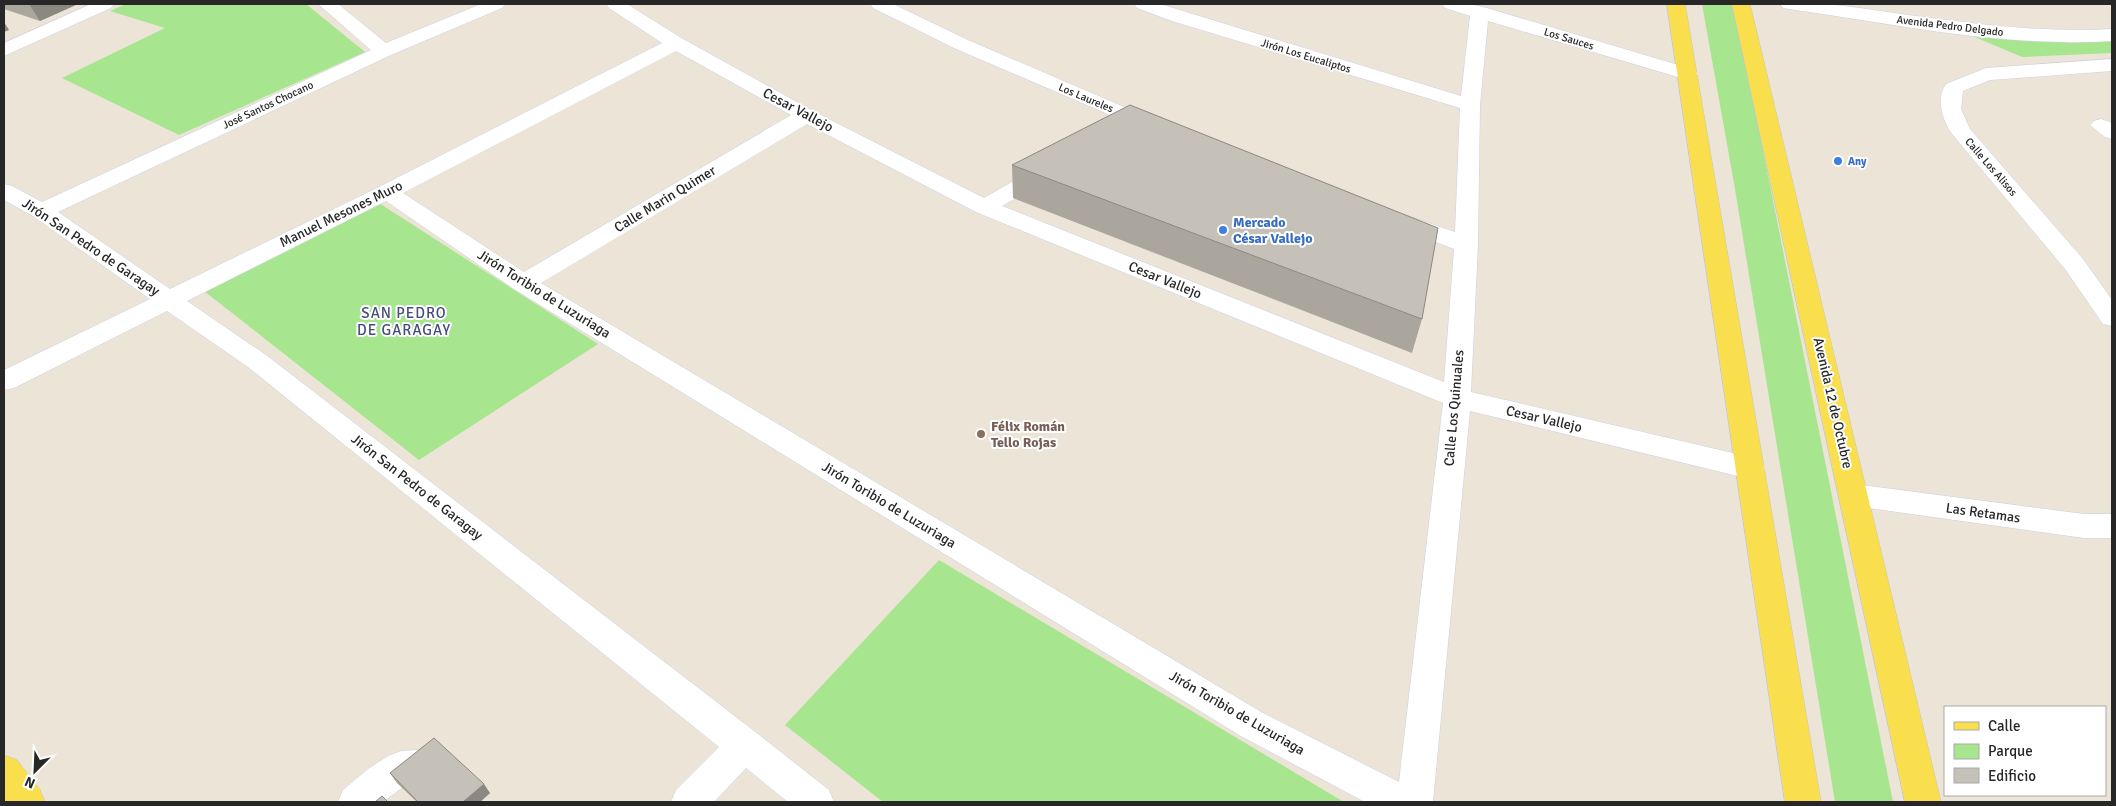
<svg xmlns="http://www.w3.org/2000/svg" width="2116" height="806" font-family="Signika,sans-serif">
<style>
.green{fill:#a7e68f}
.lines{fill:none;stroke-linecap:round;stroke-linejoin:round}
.minor-casing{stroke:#cdcfe2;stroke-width:1}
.major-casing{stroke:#c7c7c7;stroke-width:1}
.minor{fill:#fff;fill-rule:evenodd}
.major{fill:#f9de4e;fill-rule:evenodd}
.wall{fill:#aaa69e}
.shaded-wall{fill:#8b8781}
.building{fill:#c6c1b8;stroke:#8b8781}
.shop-dot{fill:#3f7fe0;stroke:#fff;stroke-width:2}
.education-dot{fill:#8d6e63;stroke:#fff;stroke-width:2}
.labels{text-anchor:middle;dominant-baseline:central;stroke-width:4;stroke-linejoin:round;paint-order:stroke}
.far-street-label{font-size:11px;fill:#272727;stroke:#fff}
.far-shop-label{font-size:11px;font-weight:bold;fill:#366cbe;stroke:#fff;text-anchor:start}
.street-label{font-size:14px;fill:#272727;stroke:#fff}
.shop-label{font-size:14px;font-weight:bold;fill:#366cbe;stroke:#fff;text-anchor:start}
.education-label{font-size:14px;font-weight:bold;fill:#785e54;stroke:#fff;text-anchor:start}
.neighbourhood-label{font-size:15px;letter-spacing:1px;fill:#454b7a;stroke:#fff}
</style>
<rect width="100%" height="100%" fill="#ebe4d7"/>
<path class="green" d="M 126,4 L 306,4 L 365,52 L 179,135 L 62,78 L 165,28 L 110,11 Z
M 1702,4 L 1734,5 L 1893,802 L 1835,802 L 1735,189 Z
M 1970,35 L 2075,43 L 2112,38 L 2112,53 L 2022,57 Z
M 379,203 L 598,344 L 419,460 L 204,291 Z
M 939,560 L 1344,802 L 883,802 L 785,725 Z"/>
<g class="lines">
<defs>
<path id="minor" d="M 91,4 L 114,4 L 111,8 L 4,56 L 4,43 Z
M 318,4 L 338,4 L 386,43 L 481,4 L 505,4 L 502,8 L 391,55 L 58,212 L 170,289 L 379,187 L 662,43 L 609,8 L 606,4 L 627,4 L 683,39 L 813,111 L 984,198 L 1038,167 L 1046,165 L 1054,167 L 1057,172 L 1054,177 L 1002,206 L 1444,382 L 1454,249 L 1394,226 L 1390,221 L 1394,216 L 1402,214 L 1455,232 L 1460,108 L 1172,21 L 1137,8 L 1134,4 L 1160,4 L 1461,96 L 1470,16 L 1445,8 L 1442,4 L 1470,4 L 1487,8 L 1695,70 L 1698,74 L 1695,78 L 1688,80 L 1488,21 L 1480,105 L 1478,245 L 1471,392 L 1750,457 L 1760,460 L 1765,468 L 1760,476 L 1750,479 L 1470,411 L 1433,802 L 1365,802 L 1239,735 L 514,289 L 386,201 L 187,301 L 266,355 L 758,734 L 829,790 L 834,802 L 788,802 L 746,768 L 714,802 L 671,802 L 676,790 L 719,747 L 248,367 L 167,311 L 14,388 L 4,390 L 4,370 L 150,299 L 33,216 L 4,200 L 4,184 L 12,186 L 42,202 L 371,50 ZM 676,51 L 791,115 L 524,272 L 403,193 ZM 807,124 L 976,212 L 1443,403 L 1399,782 L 1263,713 L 541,283 Z
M 870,4 L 893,4 L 968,40 L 1159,122 L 1163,126 L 1159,130 L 1152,132 L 1145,130 L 954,48 L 873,8 Z
M 1780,4 C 1823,1 1865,9 1908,15 C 1976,24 2043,33 2112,29 L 2112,41 C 2004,48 1896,24 1789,9 L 1783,8 Z
M 2112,59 L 2112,71 L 1990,80 L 1963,91 L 1961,109 L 1970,129 L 2083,259 L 2112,300 L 2112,326 L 2103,324 L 2065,269 L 1953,135 C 1943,122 1935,99 1946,84 L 1986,68 Z
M 2101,119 L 2112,123 L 2112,139 L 2105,137 L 2090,125 L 2094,121 Z
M 1854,484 L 2084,514 L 2112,514 L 2112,538 L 2084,538 L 1854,506 L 1844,503 L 1839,495 L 1844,487 Z
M 418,750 L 431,755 L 436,767 L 431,779 L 418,784 L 407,784 L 383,802 L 338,802 L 343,790 L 368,769 L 388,756 L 401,751 Z"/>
<path id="major" d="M 1667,4 L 1685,4 L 1821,802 L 1785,802 Z
M 1732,4 L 1750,4 L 1941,802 L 1905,802 Z
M 4,755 L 17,760 L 40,790 L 45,802 L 5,802 Z"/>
</defs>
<use href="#minor" class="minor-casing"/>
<use href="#major" class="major-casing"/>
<use href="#minor" class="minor"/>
<use href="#major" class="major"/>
</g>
<path class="wall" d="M 4,4 L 78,4 L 40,21 L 4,9 Z
M 1012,165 L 1422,319 L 1412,353 L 1013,198 Z
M 390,773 L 490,793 L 480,802 L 417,802 L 397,783 Z"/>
<path class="shaded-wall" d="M 29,4 L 78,4 L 40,21 Z
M 4,22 L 9,30 L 4,32 Z
M 484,784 L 490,793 L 480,802 L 463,802 Z"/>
<path class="building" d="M 1130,105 L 1438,228 L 1422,319 L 1012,165 Z
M 434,738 L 484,784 L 463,802 L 418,802 L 390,773 Z
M 382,796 L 388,802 L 375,802 Z"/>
<g class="shop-dot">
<circle cx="1838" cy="161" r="5"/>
<circle cx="1223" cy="230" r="5"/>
</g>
<circle class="education-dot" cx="981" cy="434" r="5"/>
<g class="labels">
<g class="far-street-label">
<text transform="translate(1950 26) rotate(7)">Avenida Pedro Delgado</text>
<text transform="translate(1569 39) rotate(17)">Los Sauces</text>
<text transform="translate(1306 56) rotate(17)">Jirón Los Eucaliptos</text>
<text transform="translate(1086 98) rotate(23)">Los Laureles</text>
<text transform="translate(268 105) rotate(-25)">José Santos Chocano</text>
<text transform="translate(1991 167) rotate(49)">Calle Los Alisos</text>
</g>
<g class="far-shop-label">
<text x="1848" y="161">Any</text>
</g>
<g class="street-label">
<text transform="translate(798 110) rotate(28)">Cesar Vallejo</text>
<text transform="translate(665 199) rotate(-31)">Calle Marin Quimer</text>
<text transform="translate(341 214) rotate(-26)">Manuel Mesones Muro</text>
<text transform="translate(91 247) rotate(34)">Jirón San Pedro de Garagay</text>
<text transform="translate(1165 280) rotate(22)">Cesar Vallejo</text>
<text transform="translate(544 294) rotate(32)">Jirón Toribio de Luzuriaga</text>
<text transform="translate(1833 403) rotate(77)">Avenida 12 de Octubre</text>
<text transform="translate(1454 408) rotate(-85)">Calle Los Quinuales</text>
<text transform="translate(1544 419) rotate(13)">Cesar Vallejo</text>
<text transform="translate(417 487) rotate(38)">Jirón San Pedro de Garagay</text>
<text transform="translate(889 505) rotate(31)">Jirón Toribio de Luzuriaga</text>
<text transform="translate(1983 513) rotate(8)">Las Retamas</text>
<text transform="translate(1237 713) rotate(30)">Jirón Toribio de Luzuriaga</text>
</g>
<g class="shop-label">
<text x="1233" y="222">Mercado<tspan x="1233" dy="16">César Vallejo</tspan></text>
</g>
<g class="education-label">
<text x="991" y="426">Félix Román<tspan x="991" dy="16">Tello Rojas</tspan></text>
</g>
<g class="neighbourhood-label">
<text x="404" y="313">SAN PEDRO<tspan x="404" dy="17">DE GARAGAY</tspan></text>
</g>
</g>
<rect width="2116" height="806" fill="none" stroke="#272727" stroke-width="10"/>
<rect x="1944" y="706" width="162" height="90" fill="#ffffff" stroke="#a9a9a9"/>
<rect x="1954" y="722" width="25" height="8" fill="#f9de4e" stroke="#a9a9a9"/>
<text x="1988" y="731" font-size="15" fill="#272727">Calle</text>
<rect x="1954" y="744" width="25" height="15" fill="#a7e68f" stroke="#a9a9a9"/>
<text x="1988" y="756" font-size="15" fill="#272727">Parque</text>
<rect x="1954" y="768" width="25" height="15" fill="#c6c1b8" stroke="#a9a9a9"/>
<text x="1988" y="781" font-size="15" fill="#272727">Edificio</text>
<g transform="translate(35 771) rotate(204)" stroke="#ffffff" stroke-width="4" paint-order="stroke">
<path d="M0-4L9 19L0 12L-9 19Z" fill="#272727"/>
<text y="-8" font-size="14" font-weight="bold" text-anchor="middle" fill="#272727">N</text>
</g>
</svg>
